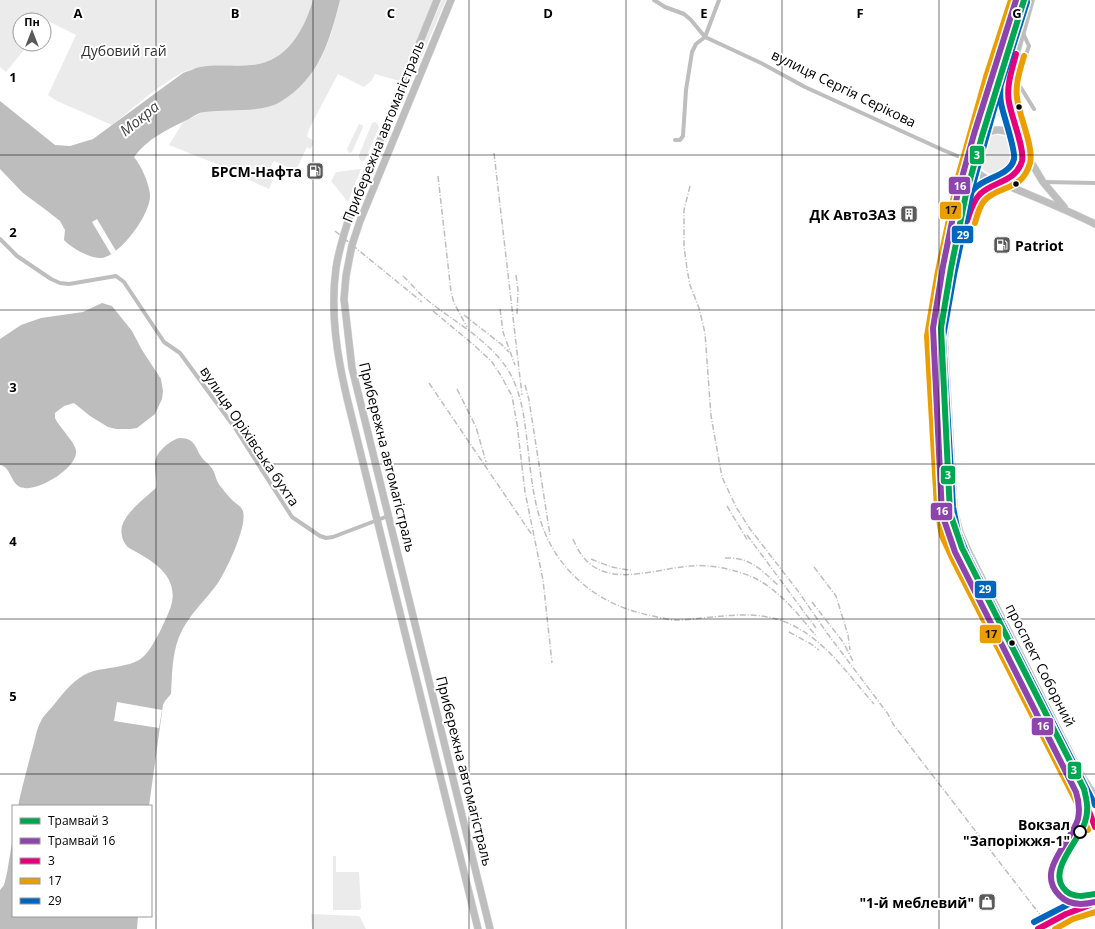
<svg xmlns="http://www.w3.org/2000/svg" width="1095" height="929" font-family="'Open Sans',sans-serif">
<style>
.green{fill:#ebebeb}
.water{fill:#bdbdbd}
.pier{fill:#fff}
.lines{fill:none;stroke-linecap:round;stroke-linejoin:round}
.primary-casing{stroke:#dbdbdb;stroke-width:8}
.minor{stroke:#bebebe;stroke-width:4}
.secondary{stroke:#c2c2c2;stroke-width:6}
.primary{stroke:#bebebe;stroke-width:7}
.tram{stroke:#bebebe;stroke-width:1}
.rail{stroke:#bebebe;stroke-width:1.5;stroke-dasharray:6 2 1 2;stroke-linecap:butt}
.bus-1-casing{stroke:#fff;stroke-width:9}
.bus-2-casing{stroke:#fff;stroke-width:9}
.bus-3-casing{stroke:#fff;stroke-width:9}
.bus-1{stroke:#e5007d;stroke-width:6}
.bus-2{stroke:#eb9e00;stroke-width:6}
.bus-3{stroke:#0065bd;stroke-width:6}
.tram-1-casing{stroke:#fff;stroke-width:9}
.tram-2-casing{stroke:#fff;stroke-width:9}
.tram-1{stroke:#00a651;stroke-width:6}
.tram-2{stroke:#8e44ad;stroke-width:6}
.grid{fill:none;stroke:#000;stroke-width:1;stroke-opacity:0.55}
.bus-dot{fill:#000;stroke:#fff;stroke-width:1.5}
.stop-dot{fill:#fff;stroke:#000;stroke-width:2}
.labels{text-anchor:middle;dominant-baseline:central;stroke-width:4;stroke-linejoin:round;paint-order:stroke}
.park-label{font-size:14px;fill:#313131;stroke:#fff}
.street-label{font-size:14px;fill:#000;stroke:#fff}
.poi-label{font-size:14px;font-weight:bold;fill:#000;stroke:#fff;text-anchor:end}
.stop-label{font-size:14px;font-weight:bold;fill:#000;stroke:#fff;text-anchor:end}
.water-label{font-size:15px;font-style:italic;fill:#424242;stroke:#fff}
.grid-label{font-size:13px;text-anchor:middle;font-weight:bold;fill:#000;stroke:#fff;stroke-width:4;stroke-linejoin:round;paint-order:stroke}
.line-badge{stroke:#fff;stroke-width:1.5}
.badge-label{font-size:11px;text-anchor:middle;font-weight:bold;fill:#fff}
.pale-badge-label{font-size:11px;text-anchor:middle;font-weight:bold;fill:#111}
</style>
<rect width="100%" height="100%" fill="#fff"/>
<path class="green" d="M 0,0 L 313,0 C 304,30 287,62 252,65 C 230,67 208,63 186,71 C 180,73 175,77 170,80 C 149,93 131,110 112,125 L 57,101 L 48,95 L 76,35 L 48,21 L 44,25 L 44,20 L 20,20 L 20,44 L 29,44 L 6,72 L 0,67 Z
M 340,0 L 437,0 L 403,82 L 375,74 L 372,80 L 364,87 L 338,74 L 309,129 L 307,137 L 313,140 L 313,145 L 310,149 L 307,147 L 297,168 L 293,170 L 274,161 L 265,175 L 273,180 L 269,189 L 234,173 L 234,171 L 169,145 L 183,122 L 203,112 L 265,107 L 302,84 L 321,58 L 331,34 Z
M 442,0 L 446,0 L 409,86 L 407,84 Z
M 998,92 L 1004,118 L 997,116 L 991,118 Z
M 375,122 L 377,123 L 379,127 L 366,158 L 364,161 L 361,161 L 359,158 L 359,155 L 372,123 Z
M 359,124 L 362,125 L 363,127 L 352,152 L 349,153 L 347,149 Z
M977 155a20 20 0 1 1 40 0a20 20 0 1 1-40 0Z
M 361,169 L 348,202 L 331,181 L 336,172 Z
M 333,856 L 336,856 L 336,872 L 359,872 L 361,908 L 359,910 L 333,910 Z
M 311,914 L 358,916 L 360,917 L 366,929 L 312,929 Z"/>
<path class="water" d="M 313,0 L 340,0 C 330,40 319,79 280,102 C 262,113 226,109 205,112 C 199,112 194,116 189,119 C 168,129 148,138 134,157 C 142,167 148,181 150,194 C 152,212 121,255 102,258 C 91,259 71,248 64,240 L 65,230 L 60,221 L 46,210 L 23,193 L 0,169 L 0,101 L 55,145 L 70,146 L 93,139 L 183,73 C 189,71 195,68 200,67 C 218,64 235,67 252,65 C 287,62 304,30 313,0 Z
M 102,303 L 112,306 L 132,331 L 142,350 L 161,379 L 163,391 L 162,399 L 155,414 L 137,428 L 130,429 L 116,429 L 108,427 L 90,416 L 74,403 L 64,406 L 55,413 L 55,418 C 59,427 76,443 76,451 C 78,468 35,494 20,487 C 10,482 11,467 0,465 L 0,339 L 21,325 L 41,318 L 83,312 Z
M 179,438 C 199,438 194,452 206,462 C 218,472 213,477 221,487 C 225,492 229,497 233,501 C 236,503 240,506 242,509 C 250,522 226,571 218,583 C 205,601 188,615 179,637 C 172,655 172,675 171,694 L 165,701 L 163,705 L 149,806 L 18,806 C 22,787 27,769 32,750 C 35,741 36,730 41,721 C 43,716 48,712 52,707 C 62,695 70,683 84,675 C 96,668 112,669 125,665 C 131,664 139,661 144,656 C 153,648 167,618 171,606 C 180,575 151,560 129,548 C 123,544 120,533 122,526 C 126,512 145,498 156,488 C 157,480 155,473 155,466 C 154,453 168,442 179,438 Z
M 13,836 L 13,916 L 138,916 L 137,929 L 0,929 L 0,890 L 4,885 L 7,873 Z"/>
<path class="pier" d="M 97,219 L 116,251 L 111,254 L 92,222 Z
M 117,702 L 162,710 L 159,728 L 114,721 Z"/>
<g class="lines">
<defs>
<path id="primary" d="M 437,0 L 351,212 C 345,230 339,249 336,268 C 330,312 337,356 347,398 L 478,929
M 451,0 L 360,221 L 352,245 L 346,276 L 344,299 L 352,368 L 490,929
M 1019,0 L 994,79 L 972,162 C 974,167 977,173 982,176 C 990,182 1002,183 1011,187 C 1039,199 1067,210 1095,224
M 1031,0 L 1010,76 L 1009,101 L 1019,142 L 1043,182 L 1064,207
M 978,138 C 983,135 990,131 996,130 C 1018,128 1031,156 1017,172 C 1012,177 1006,180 1001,183"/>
</defs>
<use href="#primary" class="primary-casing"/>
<path class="minor" d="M 654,0 L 665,7 L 684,14 L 691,20 L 705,37 L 761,63 L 805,87 L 943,150 L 972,162
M 1023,33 L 1029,46 L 1018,78 L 1018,83 L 1034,109
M 675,140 L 680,140 L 683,136 L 686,90 L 692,52 L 696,44 L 705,37 L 719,0
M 1043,182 L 1095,183
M 0,239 L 17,256 L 51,279 L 60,283 L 69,284 L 116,276 L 124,282 L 164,342 L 180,353 L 235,428 L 292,517 L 320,536 L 326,538 L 333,537 L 388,516"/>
<path class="secondary" d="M 972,162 L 966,179 L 946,273 L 935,337 L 946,518 L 950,534 L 960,557 L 1087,806 L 1095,827
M 1001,183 L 988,188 L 979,195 L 970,210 L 957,255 L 951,294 L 945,338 L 955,511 L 961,533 L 970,553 L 1083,777 L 1095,795
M 1087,806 L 1091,802 L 1095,800
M 1038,929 L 1070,912 L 1095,904"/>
<use href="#primary" class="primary"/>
<path class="tram" d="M 1064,859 C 1058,886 1067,898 1095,891
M 1054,874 L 1067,853"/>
<path class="rail" d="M 494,153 L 522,395
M 438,176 L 451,292 L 454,303 L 467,327
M 690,186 L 684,210 L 684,246 L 687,269 L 690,285 L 699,308 L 705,333 L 711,416 L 722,477 L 736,507 L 750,529 L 798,591 L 827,633 L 888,714 L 893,724 L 1051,929
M 335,231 L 422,302
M 516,275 L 518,290 L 517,315
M 403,276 C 411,283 417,292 426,299 C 455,323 494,342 512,377 C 523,400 525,424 528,449 C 534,505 540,551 588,588 C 608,603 628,611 653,616 C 661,618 669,620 677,620 C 685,620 694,619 702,618 C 736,615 764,610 796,627 C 828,644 850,677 874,704
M 500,309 L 503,332 L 515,365
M 433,311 L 475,346 L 492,362 L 500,374 L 512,396 L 517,424 L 525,492 L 543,580 L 552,663
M 464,315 L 501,344 L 509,352
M 429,383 L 532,535
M 525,385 L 529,400 L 550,535
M 457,389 L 476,427 L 486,462
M 727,506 L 748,541
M 747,535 L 816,628
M 573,539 C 595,594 645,570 690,566 C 708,564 733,569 750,576 C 777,587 798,614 817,637
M 725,558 C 751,557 761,570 779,586
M 591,559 C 605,565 616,569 631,570
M 814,567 L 836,596 L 848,635 L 850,650
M 812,602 L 843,642 L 853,661
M 789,632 L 811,644 L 819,650"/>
<defs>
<path id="bus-1" d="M 1019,0 L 994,79 L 966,179 L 946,273 L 935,337 L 945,508 L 950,534 L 960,557 L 1087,806 L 1095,827
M 967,221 C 970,212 973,201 980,194 C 994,181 1016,182 1022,161 C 1025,149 1011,116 1009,102 C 1006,86 1012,70 1016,54
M 1038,929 L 1066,914 L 1095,903"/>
<path id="bus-2" d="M 1011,0 L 986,77 L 958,177 L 938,271 L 927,336 L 937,508 L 942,536 L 953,560 L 1080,809 L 1088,830
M 975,223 C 977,216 979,207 984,201 C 998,185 1022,192 1030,163 C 1034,147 1019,116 1017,98 C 1015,84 1020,70 1024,56
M 1055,929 L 1073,919 L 1095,912"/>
<path id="bus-3" d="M 1027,2 L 1002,81 L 974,181 L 954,275 L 943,337 L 953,507 L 958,532 L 967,554 L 1095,805
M 959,219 C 963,208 966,197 974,189 C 985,177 1010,176 1014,159 C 1016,150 1003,115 1001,103 C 998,85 1004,68 1008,52
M 1034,922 L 1067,905 L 1093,896"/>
</defs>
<use href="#bus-1" class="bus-1-casing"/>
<use href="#bus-2" class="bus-2-casing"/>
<use href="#bus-3" class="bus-3-casing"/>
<use href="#bus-1" class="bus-1"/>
<use href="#bus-2" class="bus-2"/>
<use href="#bus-3" class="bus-3"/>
<defs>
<path id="tram-1" d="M 1024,0 L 982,136 L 966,194 L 951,268 L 941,328 L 950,513 L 962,548 L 1084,789 C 1087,801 1089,810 1085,822 C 1080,840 1045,872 1066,891 C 1074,898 1085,896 1095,894"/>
<path id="tram-2" d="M 1016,0 L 974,134 L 958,192 L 943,266 L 933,328 L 942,514 L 955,552 L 1076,792 C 1079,801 1080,809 1078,819 C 1071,843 1034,871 1060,896 C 1069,905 1083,905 1095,902"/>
</defs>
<use href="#tram-1" class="tram-1-casing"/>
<use href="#tram-2" class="tram-2-casing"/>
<use href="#tram-1" class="tram-1"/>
<use href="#tram-2" class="tram-2"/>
</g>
<path class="grid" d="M 156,0 L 156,929M 313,0 L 313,929M 469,0 L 469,929M 626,0 L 626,929M 782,0 L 782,929M 939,0 L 939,929M 0,155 L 1095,155M 0,310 L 1095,310M 0,464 L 1095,464M 0,619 L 1095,619M 0,774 L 1095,774"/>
<defs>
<symbol id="fuel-square" viewBox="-11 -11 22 22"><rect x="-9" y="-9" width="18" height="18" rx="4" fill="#595959" stroke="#fff"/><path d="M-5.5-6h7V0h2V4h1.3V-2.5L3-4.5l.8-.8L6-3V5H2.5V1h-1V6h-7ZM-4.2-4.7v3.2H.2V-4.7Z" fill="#fff"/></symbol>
<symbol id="building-square" viewBox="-11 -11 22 22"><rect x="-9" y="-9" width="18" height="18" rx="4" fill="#595959" stroke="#fff"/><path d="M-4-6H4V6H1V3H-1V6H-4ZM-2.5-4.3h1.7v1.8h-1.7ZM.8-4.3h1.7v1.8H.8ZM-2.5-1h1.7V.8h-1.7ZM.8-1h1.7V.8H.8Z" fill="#fff"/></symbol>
<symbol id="shop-square" viewBox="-11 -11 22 22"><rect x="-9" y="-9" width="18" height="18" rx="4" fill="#595959" stroke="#fff"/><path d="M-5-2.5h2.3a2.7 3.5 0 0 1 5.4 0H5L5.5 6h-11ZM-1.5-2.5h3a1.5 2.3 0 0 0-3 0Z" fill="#fff"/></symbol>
</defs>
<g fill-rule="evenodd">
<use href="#fuel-square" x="305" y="161" width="20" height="20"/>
<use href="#building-square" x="899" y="204" width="20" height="20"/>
<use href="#fuel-square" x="992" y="235" width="20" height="20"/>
<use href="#shop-square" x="977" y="892" width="20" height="20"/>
</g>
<g class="bus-dot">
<circle cx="1019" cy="107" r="3.5"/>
<circle cx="1016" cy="184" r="3.5"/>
<circle cx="1012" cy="643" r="3.5"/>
</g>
<circle class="stop-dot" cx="1080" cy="832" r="6"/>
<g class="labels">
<g class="park-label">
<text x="124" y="50">Дубовий гай</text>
</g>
<g class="street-label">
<text transform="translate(844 88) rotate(26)">вулиця Сергія Серікова</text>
<text transform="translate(383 131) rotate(-68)">Прибережна автомагістраль</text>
<text transform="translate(250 436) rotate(56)">вулиця Оріхівська бухта</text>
<text transform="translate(388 457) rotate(76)">Прибережна автомагістраль</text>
<text transform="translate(1041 665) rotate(63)">проспект Соборний</text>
<text transform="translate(465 771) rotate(76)">Прибережна автомагістраль</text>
</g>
<g class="poi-label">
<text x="302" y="171">БРСМ-Нафта</text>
<text x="896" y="214">ДК АвтоЗАЗ</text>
<text x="1015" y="245" text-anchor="start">Patriot</text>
<text x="974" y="902">"1-й меблевий"</text>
</g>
<g class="stop-label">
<text x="1070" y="824">Вокзал<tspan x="1070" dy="16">"Запоріжжя-1"</tspan></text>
</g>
<g class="water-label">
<text transform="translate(139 118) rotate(-39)">Мокра</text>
</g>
</g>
<g class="grid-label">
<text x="78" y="18">A</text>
<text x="235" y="18">B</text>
<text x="391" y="18">C</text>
<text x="548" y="18">D</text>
<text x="704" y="18">E</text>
<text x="860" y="18">F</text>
<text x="1017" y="18">G</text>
<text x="13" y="82">1</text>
<text x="13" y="237">2</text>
<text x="13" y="392">3</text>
<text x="13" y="546">4</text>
<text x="13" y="701">5</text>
</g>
<g class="line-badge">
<rect x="969" y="145" width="16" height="20" rx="4" fill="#00a651"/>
<rect x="948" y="176" width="23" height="19" rx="4" fill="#8e44ad"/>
<rect x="939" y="201" width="23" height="19" rx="4" fill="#eb9e00"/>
<rect x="951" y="225" width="23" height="19" rx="4" fill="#0065bd"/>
<rect x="940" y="465" width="16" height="20" rx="4" fill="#00a651"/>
<rect x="930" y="502" width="23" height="19" rx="4" fill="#8e44ad"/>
<rect x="974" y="580" width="23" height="19" rx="4" fill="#0065bd"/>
<rect x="979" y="624" width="23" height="20" rx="4" fill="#eb9e00"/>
<rect x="1031" y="717" width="23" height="19" rx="4" fill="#8e44ad"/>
<rect x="1067" y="761" width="15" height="19" rx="4" fill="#00a651"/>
</g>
<g class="badge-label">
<text x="977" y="159">3</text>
<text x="960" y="190">16</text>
<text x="963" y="239">29</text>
<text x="948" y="479">3</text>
<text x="942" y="515">16</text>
<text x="985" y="593">29</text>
<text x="1043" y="730">16</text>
<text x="1074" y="774">3</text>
</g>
<g class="pale-badge-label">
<text x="951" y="214">17</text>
<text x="991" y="638">17</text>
</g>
<rect x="12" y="805" width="140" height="112" fill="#ffffff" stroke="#999999"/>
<rect x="20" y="818" width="20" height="6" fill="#00a651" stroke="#999999"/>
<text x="48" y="825" font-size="12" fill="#000000">Трамвай 3</text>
<rect x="20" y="838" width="20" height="6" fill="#8e44ad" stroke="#999999"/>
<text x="48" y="845" font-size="12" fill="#000000">Трамвай 16</text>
<rect x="20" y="858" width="20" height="6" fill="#e5007d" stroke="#999999"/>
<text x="48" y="865" font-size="12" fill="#000000">3</text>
<rect x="20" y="878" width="20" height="6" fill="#eb9e00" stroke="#999999"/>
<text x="48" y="885" font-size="12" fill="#000000">17</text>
<rect x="20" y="898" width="20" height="6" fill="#0065bd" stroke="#999999"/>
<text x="48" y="905" font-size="12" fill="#000000">29</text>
<g transform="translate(32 32)"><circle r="19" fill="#ffffff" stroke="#999999"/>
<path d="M0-3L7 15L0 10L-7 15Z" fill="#595959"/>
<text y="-6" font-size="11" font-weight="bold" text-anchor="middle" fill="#000000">Пн</text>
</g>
</svg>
